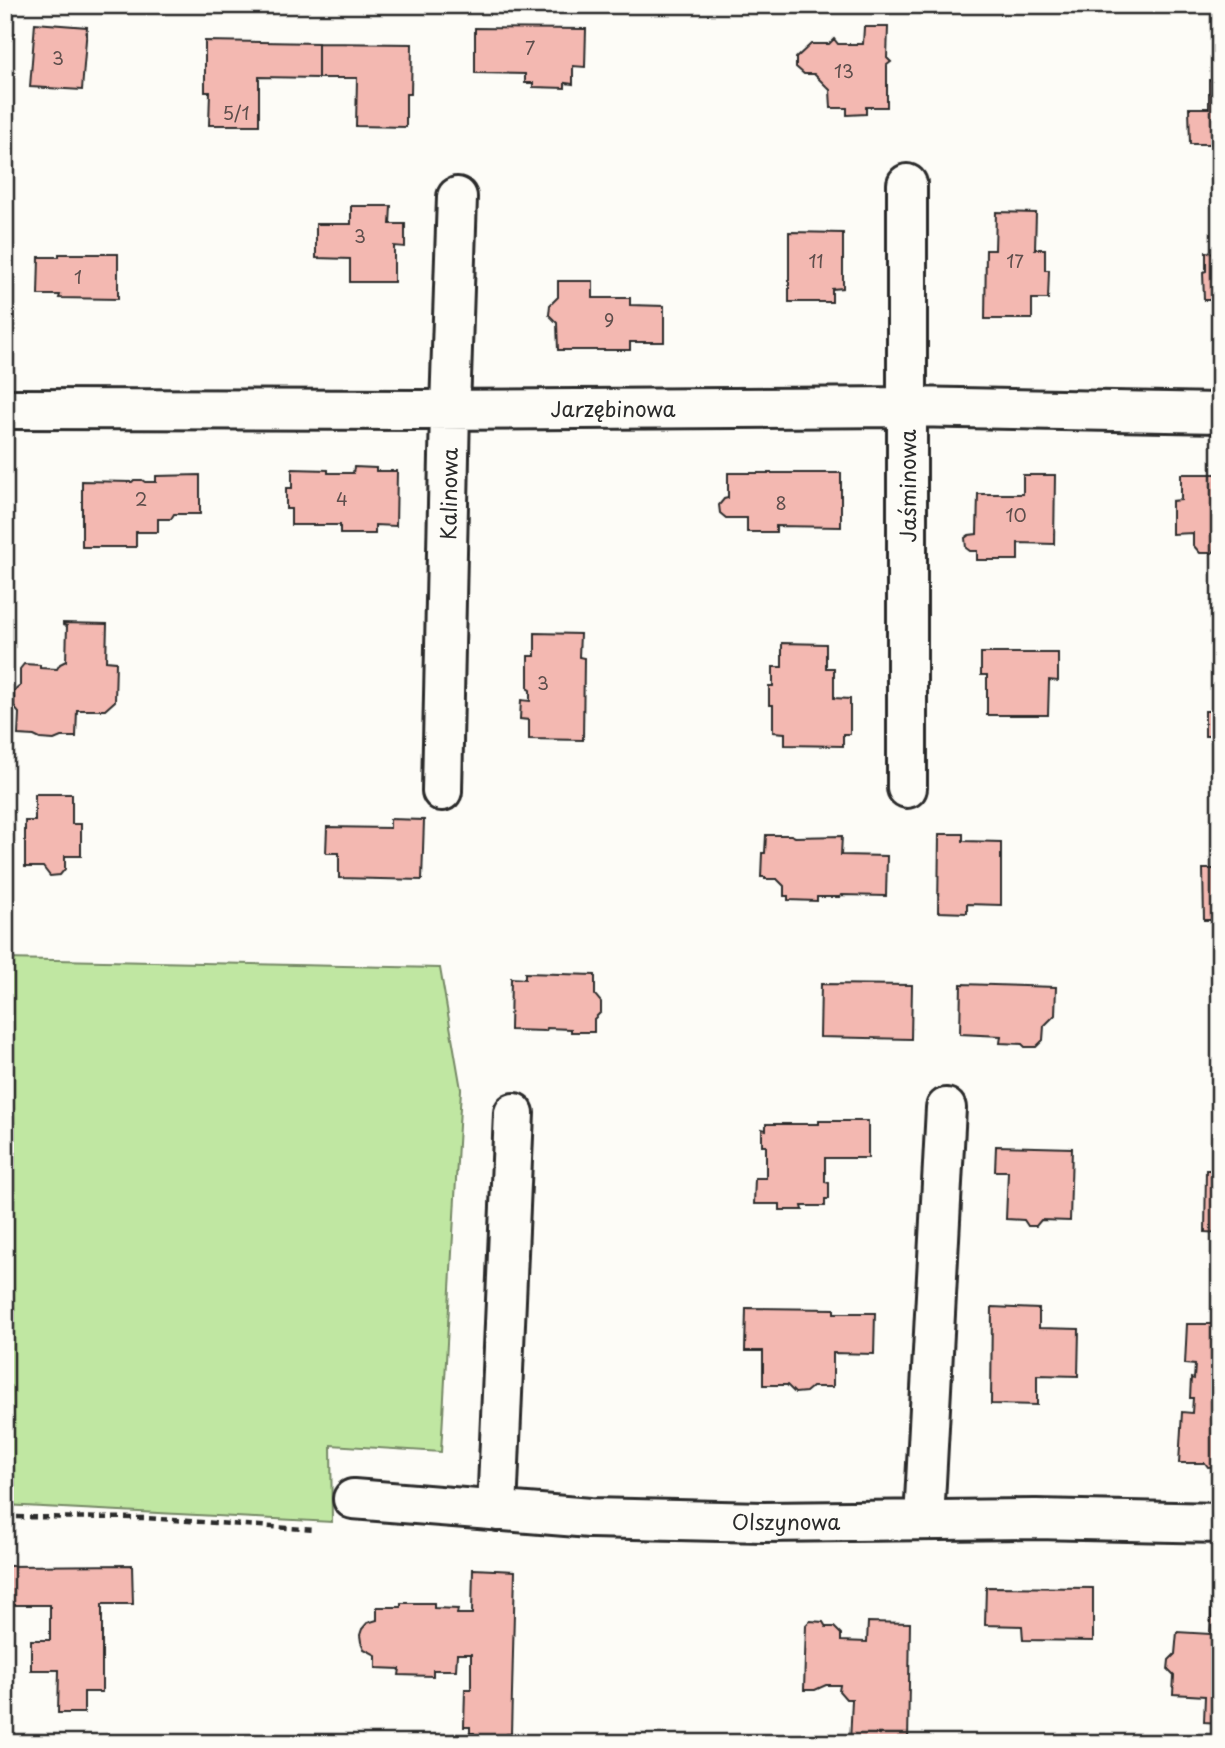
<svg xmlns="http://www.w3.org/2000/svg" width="1225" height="1748" font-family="'Playpen Sans',sans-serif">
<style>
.green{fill:#c0e7a2;stroke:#768966;stroke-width:2}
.building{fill:#f3b8b1;stroke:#2b2b2b;stroke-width:2}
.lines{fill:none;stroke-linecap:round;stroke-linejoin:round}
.minor-casing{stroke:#2b2b2b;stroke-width:44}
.path{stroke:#2b2b2b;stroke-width:4.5;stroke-dasharray:7 5;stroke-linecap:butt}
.minor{stroke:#fdfcf7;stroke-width:38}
.labels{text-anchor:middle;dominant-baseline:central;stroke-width:5;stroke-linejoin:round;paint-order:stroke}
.number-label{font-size:18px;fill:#5d4e4c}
.street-label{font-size:21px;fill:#2b2b2b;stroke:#fdfcf7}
</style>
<rect width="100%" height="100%" fill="#fdfcf7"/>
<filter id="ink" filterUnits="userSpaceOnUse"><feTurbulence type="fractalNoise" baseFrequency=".0143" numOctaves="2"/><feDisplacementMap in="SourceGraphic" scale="14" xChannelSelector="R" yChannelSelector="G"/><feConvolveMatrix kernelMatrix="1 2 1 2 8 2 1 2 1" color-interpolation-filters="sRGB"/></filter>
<g filter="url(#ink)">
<path class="green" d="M 5,959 L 440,968 L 461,1089 L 441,1452 L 331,1445 L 332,1522 L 5,1505 Z"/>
<path class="building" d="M 35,23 L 87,27 L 82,90 L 30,87 Z
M 864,27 L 888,27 L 887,58 L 891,62 L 887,65 L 887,107 L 866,107 L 866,114 L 847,115 L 847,108 L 831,108 L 830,90 L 814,74 L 804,74 L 796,67 L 796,58 L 811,44 L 829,44 L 834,39 L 838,44 L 863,44 Z
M 475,28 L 586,29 L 585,67 L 573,66 L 573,84 L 565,83 L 565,88 L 533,87 L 533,83 L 525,83 L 525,74 L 475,73 Z
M 205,41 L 318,43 L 318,78 L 259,77 L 259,125 L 209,125 L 210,92 L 205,92 Z
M 318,43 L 412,44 L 411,94 L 406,94 L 406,127 L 356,126 L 357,78 L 318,78 Z
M 1219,62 L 1220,62 L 1220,144 L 1190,144 L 1189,108 L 1209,108 L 1209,80 L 1219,80 Z
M 351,206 L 391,206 L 390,224 L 405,224 L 405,247 L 394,246 L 394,282 L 350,282 L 350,259 L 316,258 L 316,224 L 351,224 Z
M 996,212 L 1036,213 L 1035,249 L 1045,249 L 1045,270 L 1049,270 L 1048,299 L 1032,299 L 1032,319 L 985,319 L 986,250 L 995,250 Z
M 1216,217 L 1220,217 L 1220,323 L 1215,317 L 1214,300 L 1204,300 L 1203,272 L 1206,271 L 1206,252 L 1217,253 Z
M 789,232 L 843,233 L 843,288 L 832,289 L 832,302 L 789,302 Z
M 59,254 L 118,254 L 118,299 L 59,298 L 60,295 L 38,295 L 39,257 L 59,257 Z
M 558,281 L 593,281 L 593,298 L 630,298 L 630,305 L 664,306 L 664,342 L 630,342 L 630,350 L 558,350 L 557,323 L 549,315 L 550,305 L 558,297 Z
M 354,467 L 376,468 L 376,471 L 397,471 L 396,526 L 375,525 L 375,534 L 340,534 L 340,525 L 291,525 L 291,509 L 286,509 L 286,488 L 292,488 L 292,469 L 328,470 L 328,473 L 353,473 Z
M 728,473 L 841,473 L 841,527 L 776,526 L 776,532 L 747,532 L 747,518 L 726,518 L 720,513 L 719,505 L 724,499 L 728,498 Z
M 1181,474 L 1220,474 L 1220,546 L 1212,553 L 1200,553 L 1193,545 L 1193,533 L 1172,534 L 1172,501 L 1181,500 Z
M 200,475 L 200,514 L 174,514 L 171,519 L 158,519 L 158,532 L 136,532 L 136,547 L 82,547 L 82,481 L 132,482 L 134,480 L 142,480 L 145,482 L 156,482 L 156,476 Z
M 1023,475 L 1055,475 L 1054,544 L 1018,543 L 1018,560 L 977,560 L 977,551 L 970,551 L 966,548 L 965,538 L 969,535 L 977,534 L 978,494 L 1023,494 Z
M 63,623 L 107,624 L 106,661 L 116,662 L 115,701 L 105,710 L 77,710 L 76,737 L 61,737 L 54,740 L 40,739 L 34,736 L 18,735 L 19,713 L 14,707 L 14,691 L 20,686 L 20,669 L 24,664 L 40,665 L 40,668 L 57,669 L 60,664 L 66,661 L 67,626 L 63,625 Z
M 535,633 L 580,634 L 579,657 L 584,658 L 583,740 L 529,739 L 529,720 L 520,719 L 521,700 L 530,701 L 530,690 L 528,689 L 528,656 L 535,656 Z
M 782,643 L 826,644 L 826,668 L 834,668 L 834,698 L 850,699 L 850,734 L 843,734 L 843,746 L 785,745 L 785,733 L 773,732 L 773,705 L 769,705 L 769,686 L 773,686 L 773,667 L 782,667 Z
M 981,653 L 1058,653 L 1058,681 L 1049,680 L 1048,715 L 987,715 L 987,675 L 981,675 Z
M 1205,711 L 1220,711 L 1220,755 L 1214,755 L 1214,736 L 1205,736 Z
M 35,794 L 72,794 L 72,824 L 81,824 L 81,856 L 65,856 L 65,869 L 60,875 L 50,876 L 43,867 L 25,867 L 25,821 L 35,821 Z
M 390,819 L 424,820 L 422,880 L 339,878 L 339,853 L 326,853 L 327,827 L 390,828 Z
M 1214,832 L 1220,832 L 1220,920 L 1204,920 L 1203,869 L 1214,869 Z
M 939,834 L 963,834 L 963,841 L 1001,842 L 1001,905 L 967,904 L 967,913 L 938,912 Z
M 766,835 L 791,835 L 795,837 L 842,836 L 841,855 L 887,856 L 886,896 L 841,895 L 840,897 L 817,897 L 817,901 L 788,900 L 788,896 L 784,896 L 784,886 L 777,879 L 765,879 L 765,877 L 761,877 L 762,853 L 765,853 Z
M 525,973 L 595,975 L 595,995 L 601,1002 L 601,1012 L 594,1019 L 594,1032 L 571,1032 L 571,1029 L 547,1028 L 546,1031 L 510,1030 L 511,978 L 525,979 Z
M 821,984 L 912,985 L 911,1039 L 820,1037 Z
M 961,984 L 1056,987 L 1055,1015 L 1044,1026 L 1043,1040 L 1036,1047 L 1025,1047 L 1022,1044 L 1000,1043 L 1001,1036 L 960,1034 Z
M 819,1121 L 868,1121 L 868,1158 L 825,1158 L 825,1182 L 829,1183 L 829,1199 L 825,1199 L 825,1206 L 802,1206 L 803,1210 L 780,1210 L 780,1204 L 754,1204 L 755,1178 L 766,1178 L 766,1146 L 762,1146 L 762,1129 L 766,1130 L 766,1124 L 819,1124 Z
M 996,1146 L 1072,1148 L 1070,1221 L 1041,1220 L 1036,1226 L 1028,1226 L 1024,1220 L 1006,1219 L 1008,1171 L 995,1171 Z
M 1206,1170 L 1220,1170 L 1220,1233 L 1205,1232 Z
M 992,1307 L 1039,1309 L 1039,1328 L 1079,1329 L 1078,1376 L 1037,1375 L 1037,1405 L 991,1404 Z
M 746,1308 L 834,1309 L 834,1313 L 875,1313 L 874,1354 L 833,1353 L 833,1387 L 812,1387 L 806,1392 L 795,1393 L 787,1385 L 763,1385 L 763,1351 L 745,1351 Z
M 1217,1321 L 1220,1321 L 1220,1466 L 1208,1467 L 1205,1463 L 1179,1463 L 1182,1412 L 1192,1413 L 1193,1398 L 1190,1398 L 1191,1378 L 1194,1379 L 1195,1365 L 1185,1364 L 1187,1324 L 1213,1324 Z
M 132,1565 L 133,1604 L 102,1604 L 102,1692 L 84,1692 L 84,1713 L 58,1713 L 59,1670 L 31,1670 L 31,1640 L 50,1640 L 50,1605 L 7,1605 L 6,1566 Z
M 473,1569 L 515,1571 L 511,1734 L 507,1734 L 505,1743 L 475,1743 L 474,1733 L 470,1733 L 470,1727 L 464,1727 L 465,1689 L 471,1689 L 471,1654 L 457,1654 L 456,1670 L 433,1670 L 433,1676 L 399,1675 L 400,1669 L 376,1668 L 376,1655 L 364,1649 L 361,1642 L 360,1635 L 362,1629 L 367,1623 L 377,1620 L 377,1607 L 401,1607 L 401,1603 L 434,1603 L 434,1608 L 458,1609 L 457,1614 L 472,1614 Z
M 986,1587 L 1093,1588 L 1093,1641 L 1023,1640 L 1022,1626 L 985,1625 Z
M 1213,1587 L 1220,1587 L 1220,1723 L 1204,1722 L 1205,1696 L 1173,1694 L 1174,1676 L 1168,1670 L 1169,1660 L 1175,1654 L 1177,1632 L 1210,1634 Z
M 810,1621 L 823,1622 L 826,1627 L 834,1627 L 841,1634 L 841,1641 L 867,1642 L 868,1622 L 910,1623 L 908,1743 L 850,1743 L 852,1699 L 846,1699 L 839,1691 L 840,1685 L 826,1685 L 815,1690 L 804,1690 L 806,1625 Z"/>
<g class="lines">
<defs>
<path id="minor" d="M 5,409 L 423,410 L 907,407 L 1220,413
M 907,788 L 907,184
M 442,791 L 450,409 L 457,197
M 353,1499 L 590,1518 L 764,1522 L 1036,1519 L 1220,1523
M 497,1511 L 514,1113
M 924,1520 L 946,1108"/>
</defs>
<use href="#minor" class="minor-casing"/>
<path class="path" d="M 5,1517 L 145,1518 L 316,1530"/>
<use href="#minor" class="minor"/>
</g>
</g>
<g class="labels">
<g class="number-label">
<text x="530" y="47">7</text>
<text x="58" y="57">3</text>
<text x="844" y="70">13</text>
<text x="236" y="112">5/1</text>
<text x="360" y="235">3</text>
<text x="816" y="260">11</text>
<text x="1015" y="260">17</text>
<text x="78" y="276">1</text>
<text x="609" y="319">9</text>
<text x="141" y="498">2</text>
<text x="342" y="498">4</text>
<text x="781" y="502">8</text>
<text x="1016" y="514">10</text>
<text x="543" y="682">3</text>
</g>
<g class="street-label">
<text x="613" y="408">Jarzębinowa</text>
<text transform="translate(907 486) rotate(-90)">Jaśminowa</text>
<text transform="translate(448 494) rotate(-89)">Kalinowa</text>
<text x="786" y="1521">Olszynowa</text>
</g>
</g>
<rect width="1225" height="1748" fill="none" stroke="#fdfcf7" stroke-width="28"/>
<rect x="14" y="14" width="1197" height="1720" fill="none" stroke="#2b2b2b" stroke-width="2.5" filter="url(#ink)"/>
</svg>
